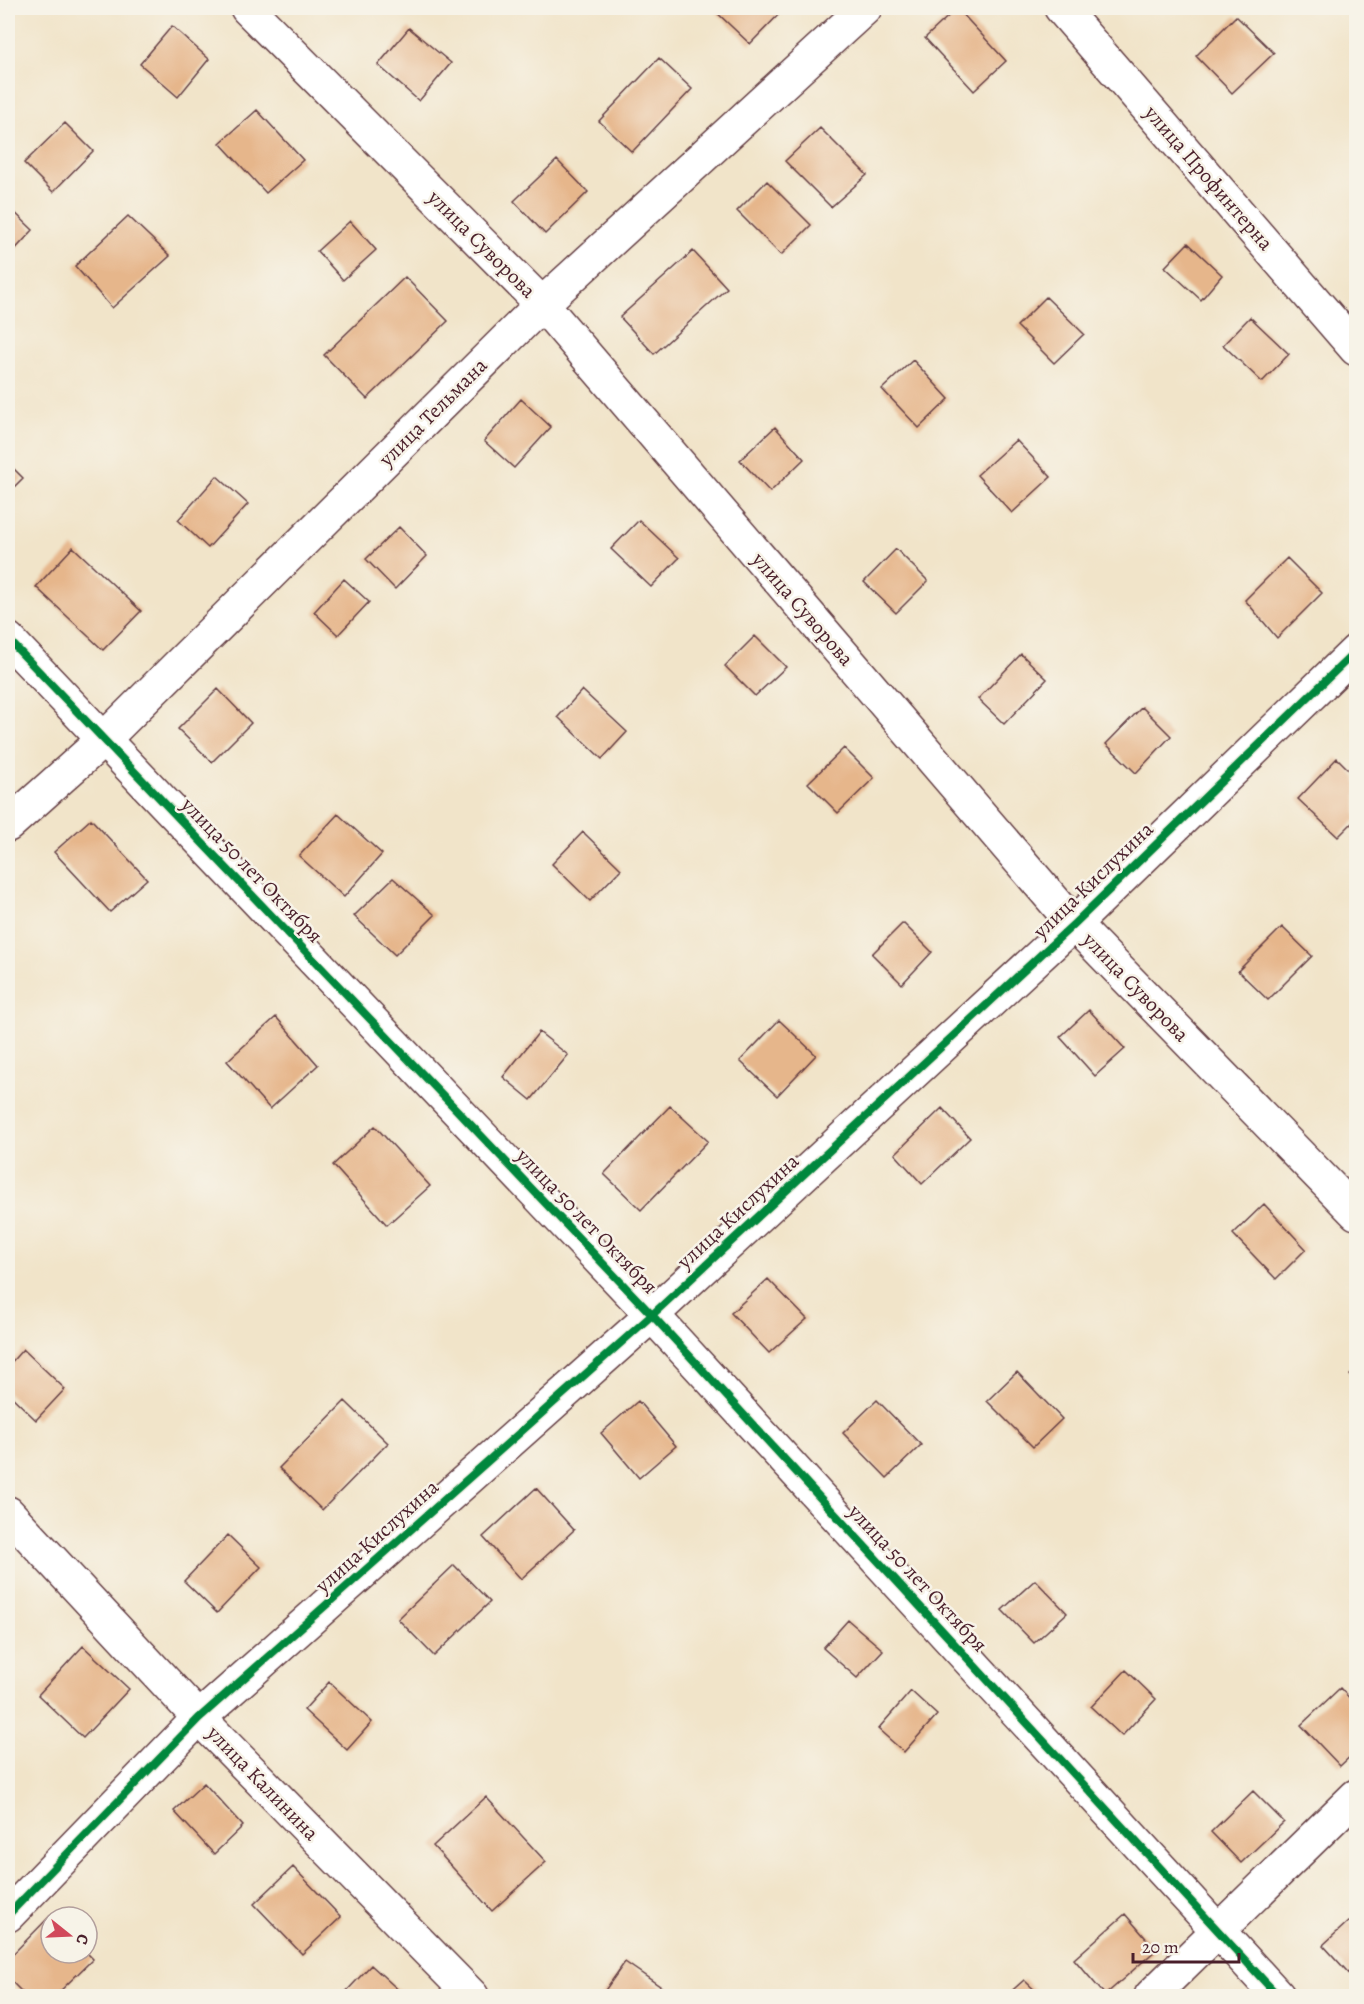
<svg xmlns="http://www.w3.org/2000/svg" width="1364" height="2004" font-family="Alegreya,serif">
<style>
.building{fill:#e6b68b}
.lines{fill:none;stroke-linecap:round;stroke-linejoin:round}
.minor-casing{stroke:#633d43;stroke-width:36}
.minor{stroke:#fff;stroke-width:33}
.cycleway-casing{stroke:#f7f3e8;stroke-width:11}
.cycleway{stroke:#00873e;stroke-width:8}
.labels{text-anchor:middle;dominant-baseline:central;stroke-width:5;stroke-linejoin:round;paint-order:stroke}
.street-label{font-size:21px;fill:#4a1f2b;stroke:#f7f3e8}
</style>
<rect width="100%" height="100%" fill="#f7f3e8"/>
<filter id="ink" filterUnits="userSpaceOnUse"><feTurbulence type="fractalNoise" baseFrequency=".0167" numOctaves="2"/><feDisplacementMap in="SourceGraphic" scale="12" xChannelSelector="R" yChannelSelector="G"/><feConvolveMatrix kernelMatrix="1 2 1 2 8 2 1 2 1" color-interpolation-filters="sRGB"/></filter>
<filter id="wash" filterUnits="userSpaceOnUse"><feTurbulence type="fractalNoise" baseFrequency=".008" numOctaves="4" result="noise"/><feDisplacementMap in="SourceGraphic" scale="24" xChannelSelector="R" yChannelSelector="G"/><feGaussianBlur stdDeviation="1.35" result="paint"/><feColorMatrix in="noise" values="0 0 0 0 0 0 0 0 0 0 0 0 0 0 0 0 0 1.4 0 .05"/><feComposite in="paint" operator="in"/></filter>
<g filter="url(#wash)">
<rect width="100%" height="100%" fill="#f1e4c9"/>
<g id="blocks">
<path class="building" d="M 712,8 L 785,8 L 750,44 Z
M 957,8 L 1006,61 L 974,91 L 925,38 Z
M 1236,16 L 1274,53 L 1232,93 L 1196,56 Z
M 172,26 L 209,59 L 178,97 L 140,64 Z
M 409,28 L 451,63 L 419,101 L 378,65 Z
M 659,58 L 692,89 L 632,152 L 599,121 Z
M 257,110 L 303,160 L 266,193 L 220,143 Z
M 65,123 L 93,151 L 53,192 L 24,163 Z
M 820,128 L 867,175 L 831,207 L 785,161 Z
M 557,160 L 588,192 L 545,234 L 514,201 Z
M 767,181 L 811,225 L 781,255 L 737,211 Z
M 8,206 L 33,230 L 8,257 Z
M 128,216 L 170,256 L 112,308 L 75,266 Z
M 350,221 L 376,250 L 343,280 L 317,251 Z
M 1188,243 L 1222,275 L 1201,300 L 1165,267 Z
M 693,251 L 727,288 L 654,354 L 620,317 Z
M 405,277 L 448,321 L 367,399 L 324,355 Z
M 1046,297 L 1084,334 L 1054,363 L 1017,326 Z
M 1250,317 L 1289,354 L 1262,382 L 1223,345 Z
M 913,360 L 949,399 L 919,428 L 882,389 Z
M 521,399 L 551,427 L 514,468 L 484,441 Z
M 775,427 L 804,459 L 770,492 L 740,460 Z
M 1016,440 L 1051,477 L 1012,513 L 977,475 Z
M 8,463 L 23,478 L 8,493 Z
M 217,476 L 248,504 L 208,548 L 178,520 Z
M 639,520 L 679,558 L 651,587 L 611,549 Z
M 399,527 L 427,556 L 395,589 L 366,559 Z
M 73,547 L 141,611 L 103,650 L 36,587 Z
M 896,549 L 928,581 L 896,613 L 864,582 Z
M 1287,558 L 1322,593 L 1277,638 L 1245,600 Z
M 344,579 L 369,602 L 338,635 L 314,612 Z
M 755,636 L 786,667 L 755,696 L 725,666 Z
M 1021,654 L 1047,679 L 1004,724 L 978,699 Z
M 218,689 L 251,723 L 212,762 L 178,729 Z
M 582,690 L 627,732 L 602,759 L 558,717 Z
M 1142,707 L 1171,736 L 1136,773 L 1106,744 Z
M 844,748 L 874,778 L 838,813 L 808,783 Z
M 1337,758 L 1356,777 L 1356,819 L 1338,837 L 1298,799 Z
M 338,814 L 382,854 L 344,897 L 299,856 Z
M 91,819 L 147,879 L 110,912 L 54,852 Z
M 583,832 L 621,869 L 590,901 L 552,864 Z
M 393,878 L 435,915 L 395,955 L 354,916 Z
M 903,923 L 932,952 L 902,984 L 872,954 Z
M 1282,927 L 1312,956 L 1268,1000 L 1238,971 Z
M 1089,1010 L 1125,1049 L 1095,1076 L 1060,1037 Z
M 276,1017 L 318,1065 L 270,1109 L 227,1061 Z
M 779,1020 L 816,1055 L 777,1096 L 740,1061 Z
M 539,1032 L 568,1055 L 531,1100 L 503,1077 Z
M 670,1106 L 708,1141 L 641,1210 L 604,1174 Z
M 942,1108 L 970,1138 L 922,1184 L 895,1154 Z
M 375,1126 L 430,1186 L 387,1225 L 333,1165 Z
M 1264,1204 L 1306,1249 L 1276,1279 L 1233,1234 Z
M 768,1279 L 807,1319 L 769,1353 L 731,1313 Z
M 23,1349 L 65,1389 L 36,1420 L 8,1393 L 8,1366 Z
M 1356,1370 L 1356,1382 L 1350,1375 Z
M 1017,1372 L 1062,1419 L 1033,1447 L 987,1401 Z
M 877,1400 L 921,1445 L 887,1478 L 843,1433 Z
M 345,1401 L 388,1443 L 322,1510 L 279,1468 Z
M 638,1401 L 676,1446 L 639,1478 L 601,1433 Z
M 536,1488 L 574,1530 L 521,1579 L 483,1537 Z
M 228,1535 L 261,1567 L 217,1613 L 184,1581 Z
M 454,1565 L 490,1602 L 434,1656 L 398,1619 Z
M 1035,1580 L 1067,1613 L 1034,1643 L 1002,1610 Z
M 848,1620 L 883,1650 L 857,1678 L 823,1648 Z
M 83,1646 L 129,1689 L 83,1738 L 38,1695 Z
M 1126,1670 L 1156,1699 L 1122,1736 L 1091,1707 Z
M 329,1682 L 372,1722 L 347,1750 L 304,1710 Z
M 1340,1688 L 1356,1705 L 1356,1751 L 1340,1766 L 1301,1725 Z
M 911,1691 L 937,1715 L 904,1752 L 878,1729 Z
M 204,1783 L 243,1826 L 214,1854 L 174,1811 Z
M 1253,1791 L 1284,1822 L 1241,1863 L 1211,1832 Z
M 486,1797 L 546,1862 L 492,1911 L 433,1846 Z
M 293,1867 L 341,1917 L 302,1954 L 254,1904 Z
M 1125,1914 L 1156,1950 L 1105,1995 L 1074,1959 Z
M 51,1915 L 51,1953 L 87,1953 L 93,1959 L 55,1996 L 26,1996 L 8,1978 L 8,1959 Z
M 1349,1921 L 1356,1929 L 1356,1981 L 1323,1945 Z
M 625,1962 L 667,1991 L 663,1996 L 601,1996 Z
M 371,1965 L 405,1996 L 342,1996 Z
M 1024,1980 L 1041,1996 L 1006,1996 Z"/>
</g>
</g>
<g filter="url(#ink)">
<use href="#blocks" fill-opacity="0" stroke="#633d43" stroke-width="1.5"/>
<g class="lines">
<defs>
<path id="minor" d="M 247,8 L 542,304 L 1074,924 L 1356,1213
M 1061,8 L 1356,349
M 8,639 L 652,1315 L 1278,1996
M 8,825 L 103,740 L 542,304 L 865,8
M 8,1513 L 199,1718 L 472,1996
M 8,1915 L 199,1718 L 652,1315 L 1074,924 L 1356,651
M 1151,1996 L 1356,1796"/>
</defs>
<use href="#minor" class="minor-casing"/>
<use href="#minor" class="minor"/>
<defs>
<path id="cycleway" d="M 8,639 L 652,1315 L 1278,1996
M 8,1915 L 199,1718 L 652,1315 L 1074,924 L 1356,651"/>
</defs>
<use href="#cycleway" class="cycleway-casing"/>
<use href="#cycleway" class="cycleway"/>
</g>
</g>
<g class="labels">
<g class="street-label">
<text transform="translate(1209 178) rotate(49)">улица Профинтерна</text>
<text transform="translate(482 244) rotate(45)">улица Суворова</text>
<text transform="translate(433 412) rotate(-45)">улица Тельмана</text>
<text transform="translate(803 609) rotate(49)">улица Суворова</text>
<text transform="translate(252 870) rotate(46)">улица 50 лет Октября</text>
<text transform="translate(1093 880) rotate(-44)">улица Кислухина</text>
<text transform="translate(1136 987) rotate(46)">улица Суворова</text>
<text transform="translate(738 1211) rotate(-43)">улица Кислухина</text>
<text transform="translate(587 1221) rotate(46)">улица 50 лет Октября</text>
<text transform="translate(377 1536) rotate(-42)">улица Кислухина</text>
<text transform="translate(918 1578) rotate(47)">улица 50 лет Октября</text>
<text transform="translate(263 1783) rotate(46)">улица Калинина</text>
</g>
</g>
<rect width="1364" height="2004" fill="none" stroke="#f7f3e8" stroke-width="30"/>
<g transform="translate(69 1935) rotate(108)"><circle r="28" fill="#f7f3e8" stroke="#b29e9c" stroke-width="1.5"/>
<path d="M0-4.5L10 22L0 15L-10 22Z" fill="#d1495b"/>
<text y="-9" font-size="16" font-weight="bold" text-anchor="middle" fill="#4a1f2b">С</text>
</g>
<path d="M1133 1953v9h106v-9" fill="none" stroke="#4a1f2b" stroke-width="3"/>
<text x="1142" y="1953" font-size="18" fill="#4a1f2b" stroke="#f7f3e8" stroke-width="4.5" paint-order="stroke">20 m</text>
</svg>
